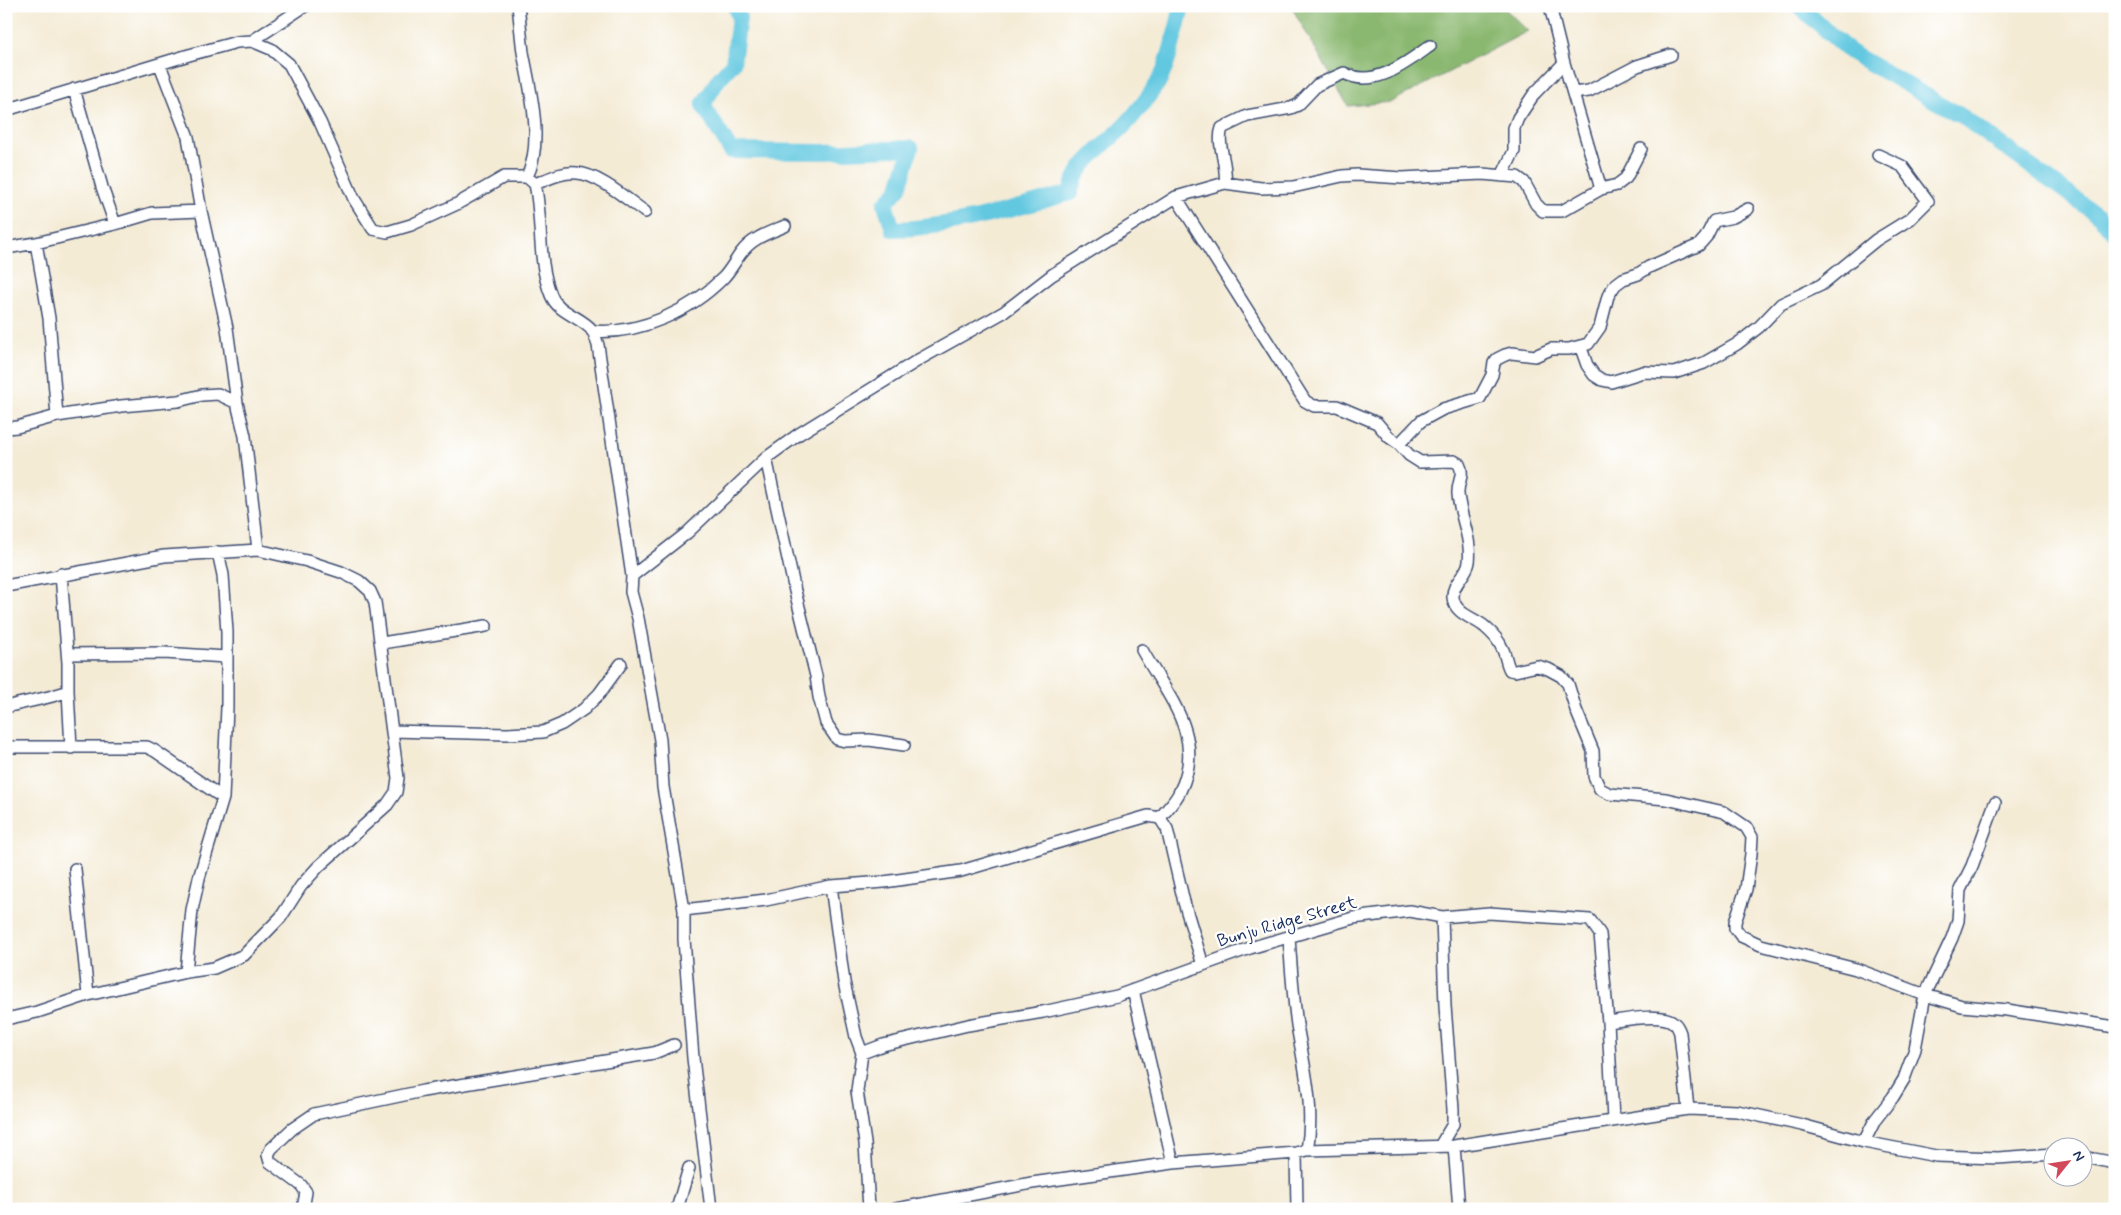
<svg xmlns="http://www.w3.org/2000/svg" width="2121" height="1215" font-family="Mynerve,sans-serif">
<style>
.forest{fill:#8ab870;stroke:#527467}
.lines{fill:none;stroke-linecap:round;stroke-linejoin:round}
.river{stroke:#62c8e0;stroke-width:16}
.minor-casing{stroke:#3c4b70;stroke-width:14}
.minor{stroke:#fff;stroke-width:11}
.labels{text-anchor:middle;dominant-baseline:central;stroke-width:4.5;stroke-linejoin:round;paint-order:stroke}
.street-label{font-size:18px;fill:#1b2f5e;stroke:#fff}
</style>
<rect width="100%" height="100%" fill="#fff"/>
<filter id="ink" filterUnits="userSpaceOnUse"><feTurbulence type="fractalNoise" baseFrequency=".02" numOctaves="2"/><feDisplacementMap in="SourceGraphic" scale="10" xChannelSelector="R" yChannelSelector="G"/><feConvolveMatrix kernelMatrix="1 2 1 2 8 2 1 2 1" color-interpolation-filters="sRGB"/></filter>
<filter id="wash" filterUnits="userSpaceOnUse"><feTurbulence type="fractalNoise" baseFrequency=".0096" numOctaves="4" result="noise"/><feDisplacementMap in="SourceGraphic" scale="20" xChannelSelector="R" yChannelSelector="G"/><feGaussianBlur stdDeviation="1.12" result="paint"/><feColorMatrix in="noise" values="0 0 0 0 0 0 0 0 0 0 0 0 0 0 0 0 0 1.4 0 .05"/><feComposite in="paint" operator="in"/></filter>
<g filter="url(#wash)">
<rect width="100%" height="100%" fill="#f4ebd5"/>
<path class="forest" d="M 1291,6 L 1428,6 L 1432,8 L 1434,6 L 1502,6 L 1528,31 L 1391,102 L 1348,106 Z"/>
<g class="lines">
<path class="river" d="M 735,6 L 739,18 L 733,63 L 718,80 L 703,105 L 731,151 L 824,152 L 911,148 L 899,188 L 885,204 L 893,229 C 954,228 1012,209 1070,193 C 1076,163 1105,146 1125,125 C 1137,113 1148,97 1158,83 C 1167,69 1178,24 1182,6
M 1799,6 L 1850,52 L 1963,117 L 2099,216 L 2115,235"/>
</g>
</g>
<g filter="url(#ink)">
<g class="lines">
<defs>
<path id="minor" d="M 518,6 C 520,21 521,37 523,52 C 530,90 544,141 527,177
M 1550,6 L 1564,63 L 1601,189
M 252,41 L 305,6
M 160,65 L 188,137 L 201,211 L 227,328 L 237,403 L 245,436 L 258,550
M 74,89 L 102,187 L 115,224
M 1573,93 L 1589,91 L 1637,66 L 1671,55
M 6,110 L 189,55 L 237,42 L 252,41 L 271,49 L 289,64 L 320,122 L 354,199 L 373,229 L 387,232 L 411,225 L 457,204 L 504,177 L 527,177 L 535,184 C 543,220 537,261 551,295 C 558,313 580,316 592,330 C 595,334 596,340 598,345 L 632,576 L 631,592 L 638,618 L 660,740 L 663,787 L 684,910 L 684,939 L 693,1058 L 711,1209
M 1502,176 L 1514,151 L 1514,128 L 1518,118 L 1534,94 L 1564,63
M 1225,183 C 1228,165 1216,144 1222,128 L 1247,116 L 1291,108 L 1298,105 L 1317,85 L 1344,73 C 1374,89 1406,63 1430,46
M 535,184 C 548,179 563,171 577,173 C 598,174 628,200 645,212
M 1176,197 L 1305,401 L 1314,406 L 1337,406 L 1377,423 L 1389,437 L 1399,444 L 1409,455 L 1420,462 L 1454,461 L 1459,464 C 1465,475 1457,483 1458,494 C 1460,517 1472,539 1469,562 C 1467,575 1452,583 1453,597 C 1454,614 1475,618 1485,627 C 1492,633 1499,640 1502,648 C 1506,655 1506,663 1510,670 L 1515,671 L 1537,666 L 1548,669 L 1561,676 L 1568,684 L 1576,710 L 1593,751 L 1594,776 L 1600,789 L 1610,794 L 1666,799 L 1724,812 L 1746,827 L 1752,837 L 1751,854 L 1746,889 L 1735,922 L 1735,928 L 1741,936 L 1761,945 L 1856,969 L 1925,995 L 1962,1006 L 2007,1010 L 2115,1027
M 36,243 L 49,318 L 57,416
M 6,248 L 36,243 L 115,224 L 152,213 L 201,211
M 592,331 C 640,335 690,311 723,278 C 730,271 735,261 741,253 C 752,238 768,233 785,226
M 1581,348 L 1587,365 L 1594,375 L 1602,380 L 1611,382 L 1643,372 L 1674,373 L 1704,363 L 1737,344 L 1759,327 L 1781,304 L 1821,285 L 1876,240 L 1910,219 L 1928,201 L 1902,166 L 1878,155
M 6,428 L 17,427 L 57,416 L 121,406 L 178,401 L 202,395 L 218,394 L 237,403
M 1399,444 L 1421,421 L 1443,409 L 1480,398 L 1492,375 L 1494,363 L 1497,359 L 1505,355 L 1512,353 L 1535,356 L 1551,349 L 1569,349 L 1588,344 L 1600,327 L 1608,296 L 1615,285 L 1623,279 L 1638,274 L 1649,267 L 1699,245 L 1706,237 L 1714,221 L 1733,217 L 1748,209
M 766,458 L 795,591 L 816,676 L 819,697 L 826,723 L 837,739 L 845,741 L 869,740 L 904,745
M 632,576 L 687,533 L 766,458 L 799,434 L 920,359 L 1004,312 L 1052,275 L 1176,197 L 1225,183 L 1261,188 L 1293,187 L 1342,176 L 1357,175 L 1402,178 L 1482,174 L 1517,177 L 1524,182 L 1536,204 L 1543,211 L 1562,211 L 1601,189 L 1617,185 L 1626,178 L 1641,149
M 6,586 L 164,556 L 258,550 L 307,561 L 341,572 L 359,581 L 370,591 L 375,602 L 398,778 L 396,792 L 387,805 L 318,867 L 301,886 L 281,917 L 244,955 L 214,968 L 186,972 L 88,995 L 37,1012 L 6,1019
M 382,643 L 486,626
M 1142,650 C 1166,694 1207,737 1180,791 C 1176,801 1166,810 1160,818
M 68,654 L 164,653 L 226,657
M 68,691 L 71,748
M 6,707 C 27,701 48,699 68,691 L 68,663 L 61,574
M 392,731 L 507,734 L 543,732 L 562,724 L 584,709 L 599,694 L 621,664
M 6,747 L 147,747 L 155,751 L 223,798
M 75,869 L 88,995
M 831,886 L 844,982 L 856,1037 L 862,1053 L 857,1091 L 865,1143 L 869,1209
M 684,910 L 766,900 L 831,886 L 884,882 L 961,871 L 1148,816 L 1160,818 L 1167,829 L 1184,902 L 1203,965
M 1289,937 C 1291,967 1293,996 1297,1025 C 1304,1067 1315,1108 1307,1150
M 186,972 L 192,910 L 199,878 L 223,798 L 227,707 L 227,632 L 223,575 L 218,552
M 1133,990 L 1173,1163
M 1608,1022 C 1623,1020 1663,1012 1674,1023 C 1677,1025 1679,1030 1680,1033 L 1688,1109
M 862,1053 L 883,1045 L 968,1025 L 1043,1012 L 1117,996 L 1250,948 L 1353,918 L 1410,911 L 1442,917 L 1489,913 L 1590,920 L 1600,934 L 1608,1022 L 1613,1120
M 1864,1142 L 1875,1120 L 1893,1097 L 1904,1079 L 1915,1049 L 1925,995 L 1952,938 L 1958,921 L 1960,890 L 1972,866 L 1995,803
M 1440,1146 L 1453,1124 L 1453,1109 L 1445,1006 L 1442,917
M 1454,1146 L 1459,1209
M 1296,1153 L 1297,1209
M 2084,1157 L 2115,1163
M 303,1209 L 306,1192 L 301,1185 L 270,1162 L 268,1155 L 271,1149 L 292,1129 L 314,1114 L 423,1091 L 654,1053 L 674,1045
M 677,1209 L 689,1168
M 896,1209 L 1032,1183 L 1173,1163 L 1296,1153 L 1307,1150 L 1454,1146 L 1688,1109 L 1737,1111 L 1802,1125 L 1864,1142 L 1936,1156 L 1998,1158 L 2054,1154"/>
</defs>
<use href="#minor" class="minor-casing"/>
<use href="#minor" class="minor"/>
</g>
</g>
<g class="labels">
<g class="street-label">
<text transform="translate(1287 922) rotate(-16)">Bunju Ridge Street</text>
</g>
</g>
<rect width="2121" height="1215" fill="none" stroke="#fff" stroke-width="25"/>
<g transform="translate(2068 1162) rotate(60)"><circle r="24" fill="#ffffff" stroke="#a4acbf"/>
<path d="M0-4L9 19L0 12L-9 19Z" fill="#d1495b"/>
<text y="-8" font-size="14" font-weight="bold" text-anchor="middle" fill="#1b2f5e">N</text>
</g>
</svg>
